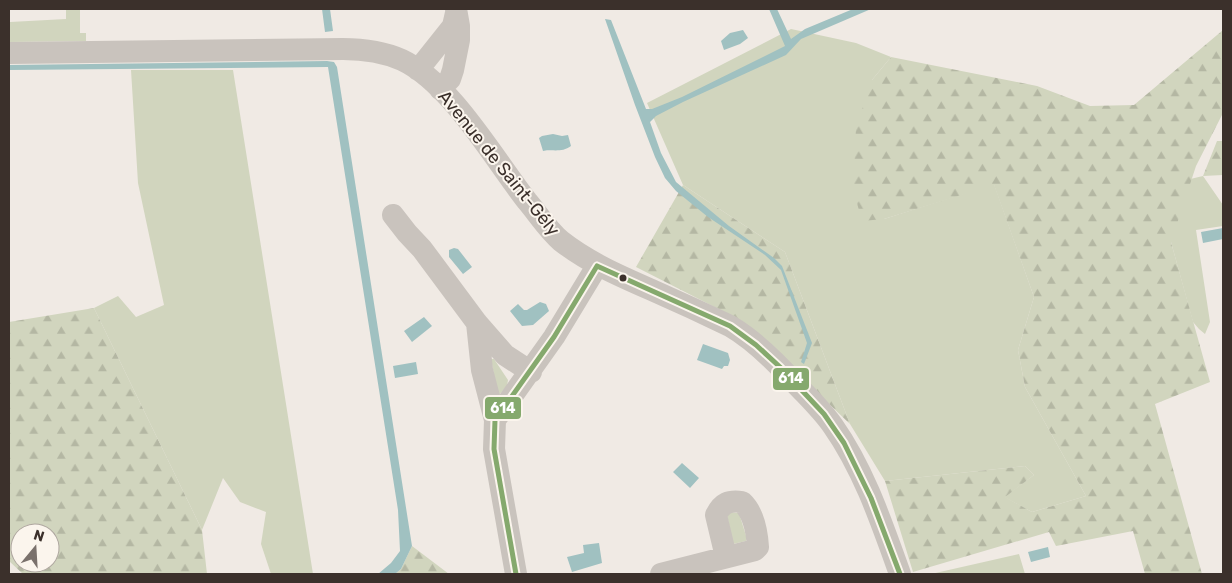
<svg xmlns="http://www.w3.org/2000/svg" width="1232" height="583" font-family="Rubik,sans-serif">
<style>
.green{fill:#d1d5be}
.forest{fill:url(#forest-firs);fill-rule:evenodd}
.water{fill:#a0c1c1}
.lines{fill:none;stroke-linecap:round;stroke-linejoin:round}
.minor{stroke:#c9c3bd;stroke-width:22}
.bus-1-casing{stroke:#fbf5ed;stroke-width:9}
.bus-1{stroke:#85a96d;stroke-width:5}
.bus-dot{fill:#3b302b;stroke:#fbf5ed;stroke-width:2}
.labels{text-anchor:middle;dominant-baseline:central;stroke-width:4;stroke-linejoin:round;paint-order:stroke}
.street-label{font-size:18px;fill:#3b302b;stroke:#fbf5ed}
.line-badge{stroke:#fbf5ed;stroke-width:2}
.badge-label{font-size:14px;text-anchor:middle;font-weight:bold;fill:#fff}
</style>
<defs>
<pattern id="forest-firs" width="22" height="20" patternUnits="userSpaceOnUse" patternTransform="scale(1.25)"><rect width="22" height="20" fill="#d1d5be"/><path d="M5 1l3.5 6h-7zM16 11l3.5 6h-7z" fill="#b4b7a3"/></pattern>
</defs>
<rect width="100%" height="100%" fill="#f0eae4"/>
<path class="green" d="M 66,9 L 80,9 L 80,33 L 86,33 L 86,41 L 10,42 L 10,22 L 66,19 Z
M 791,29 L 856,43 L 891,57 L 872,80 L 884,219 L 994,184 L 1034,297 L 1018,350 L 1025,387 L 1086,496 L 1032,512 L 1004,497 L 1034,475 L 1025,466 L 885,481 L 850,424 L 785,252 L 683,185 L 647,103 Z
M 131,70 L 233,70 L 313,574 L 271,574 L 261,544 L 266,512 L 240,502 L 223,478 L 202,530 L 94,308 L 118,296 L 136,317 L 164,305 L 138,183 Z
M 1203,176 L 1223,205 L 1223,226 L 1196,230 L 1210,322 L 1205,334 L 1199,329 L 1193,322 L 1171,242 L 1169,184 Z
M 491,359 L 494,359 L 508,380 L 507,386 L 498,396 Z
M 728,512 L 739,513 L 747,539 L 746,541 L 733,544 L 727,515 Z
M 1019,554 L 1025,574 L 931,574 Z"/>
<path class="forest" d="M 1223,30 L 1223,113 L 1196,166 L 1171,242 L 1210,382 L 1155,404 L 1202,574 L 1145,574 L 1133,531 L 1056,546 L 1049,532 L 913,572 L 885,481 L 1025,466 L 1034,475 L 1005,497 L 1032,512 L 1086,496 L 1025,387 L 1018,350 L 1034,297 L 994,185 L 884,219 L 862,221 L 853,189 L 856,127 L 872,80 L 891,57 L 1037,86 L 1090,106 L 1134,105 Z
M 1217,141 L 1223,141 L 1223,175 L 1203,176 Z
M 683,185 L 785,252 L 850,424 L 742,321 L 636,267 Z
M 94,308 L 202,530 L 207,574 L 23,574 L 9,561 L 9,322 ZM 20,533 L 50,533 L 50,563 L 20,563 Z
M 412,546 L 449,574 L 395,574 L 401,569 Z"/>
<path class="water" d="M 322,9 L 330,9 L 333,31 L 325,32 Z
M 769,9 L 777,9 L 791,39 L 805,29 L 853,9 L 871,9 L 801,39 L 786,55 L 683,102 L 656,116 L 650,122 L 661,153 L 676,182 L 729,226 L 774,258 L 782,266 L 812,343 L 804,364 L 801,362 L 807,343 L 781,270 L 765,255 L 708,217 L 676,191 L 665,178 L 655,157 L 635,105 L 605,19 L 611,20 L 646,109 L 652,109 L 682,97 L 785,46 Z
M 743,30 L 748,38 L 740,44 L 724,50 L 721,41 L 730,33 Z
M 327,61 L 334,62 L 337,67 L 412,546 L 401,569 L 395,574 L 378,574 L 391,563 L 400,551 L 398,510 L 328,67 L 9,70 L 9,65 Z
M 553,134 L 562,136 L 568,135 L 571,146 C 562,153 553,149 543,151 L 539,138 L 542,136 Z
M 1223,228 L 1223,239 L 1203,243 L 1201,232 Z
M 454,248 L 458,249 L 472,267 L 463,274 L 449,257 L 449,250 Z
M 540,302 L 546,304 L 549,311 L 533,325 L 522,326 L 510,311 L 518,304 L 524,310 L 527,310 Z
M 424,317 L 432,326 L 412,342 L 404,331 Z
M 703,344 L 728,353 L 730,360 L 728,366 L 724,366 L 722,369 L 697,360 Z
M 416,362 L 418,374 L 395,378 L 393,366 Z
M 682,463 L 699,478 L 690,488 L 673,472 Z
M 599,543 L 602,563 L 572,572 L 567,557 L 584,553 L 583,545 Z
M 1048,547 L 1050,557 L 1031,562 L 1028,552 Z"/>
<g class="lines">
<path class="minor" d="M 9,53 L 343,49 C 363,49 384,52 402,60 C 451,83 494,159 527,201 C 538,214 548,230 561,241 C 589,263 622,277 654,291 C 679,302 705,314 730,326 C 754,340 776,362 795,383 C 808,397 822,410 833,426 C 864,470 882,524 900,574
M 418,70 L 453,26 L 456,13
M 440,89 L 450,79 L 453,70 L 459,40 L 459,26 L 456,9
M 393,215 L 407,233 L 422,249 L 477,323 L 505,355 L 531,372
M 477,323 L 482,370 L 495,420
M 516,574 L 494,449 L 495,420 L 554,337 L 597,266
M 661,574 L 755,550 L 758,547 C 757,532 753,512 742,502 C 729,500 722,503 716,515 L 726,557"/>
<defs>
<path id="bus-1" d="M 597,266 L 730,326 L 756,345 L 780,367 L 824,414 L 844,443 L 871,498 L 900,574
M 516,574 L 494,449 L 495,420 L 554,337 L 597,266"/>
</defs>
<use href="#bus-1" class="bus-1-casing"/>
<use href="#bus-1" class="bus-1"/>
</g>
<circle class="bus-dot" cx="623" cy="278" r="4.5"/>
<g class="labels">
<g class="street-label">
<text transform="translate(499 163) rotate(51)">Avenue de Saint-Gély</text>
</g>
</g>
<g class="line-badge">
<rect x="772" y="367" width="38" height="24" rx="5" fill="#85a96d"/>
<rect x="484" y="396" width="38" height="24" rx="5" fill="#85a96d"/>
</g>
<g class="badge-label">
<text x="791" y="383">614</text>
<text x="503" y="413">614</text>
</g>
<rect width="1232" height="583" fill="none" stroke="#3b302b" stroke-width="20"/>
<g transform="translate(35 548) rotate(18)"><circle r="24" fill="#fbf5ed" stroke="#aea69f"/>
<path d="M0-4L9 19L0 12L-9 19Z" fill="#7a716c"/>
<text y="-8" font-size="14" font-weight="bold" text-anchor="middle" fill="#3b302b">N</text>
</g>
</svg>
